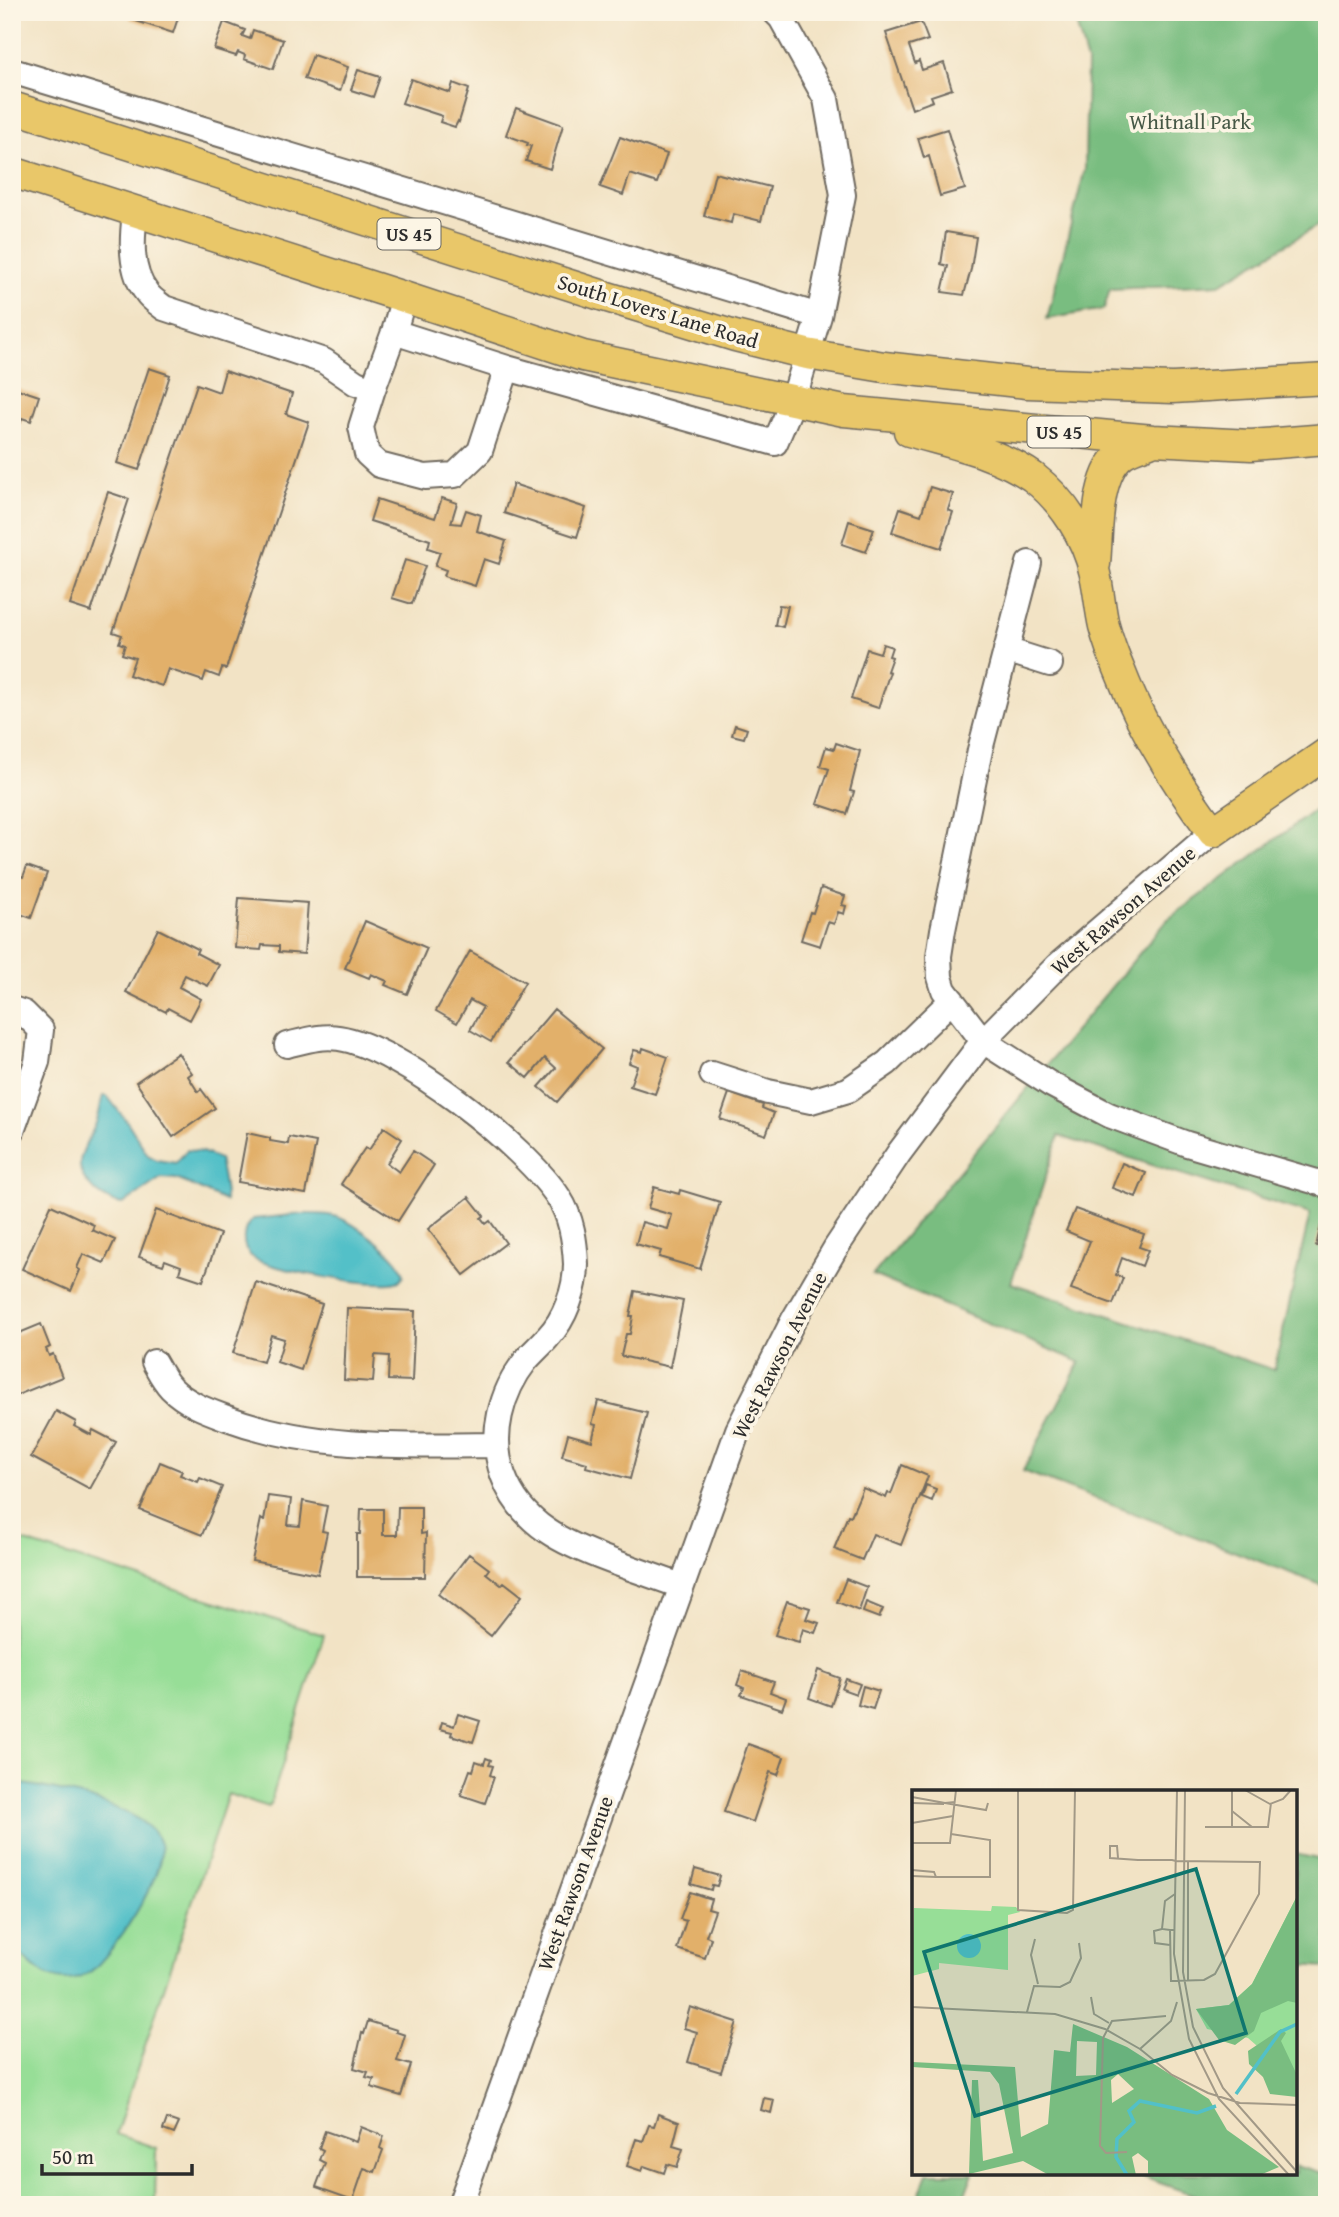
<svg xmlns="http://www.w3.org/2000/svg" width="1339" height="2217" font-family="'Gentium Book Plus',serif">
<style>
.green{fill:#97de97;stroke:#618461;stroke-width:2}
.forest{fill:#79bd80;stroke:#527456;stroke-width:2;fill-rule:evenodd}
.water{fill:#52c0c8;stroke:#3e767a;stroke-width:2}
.building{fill:#e2b06a}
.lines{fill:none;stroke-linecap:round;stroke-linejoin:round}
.minor-casing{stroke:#716b61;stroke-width:28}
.major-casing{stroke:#716b61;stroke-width:33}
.minor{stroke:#fff;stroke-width:24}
.major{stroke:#e9c769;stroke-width:30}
.labels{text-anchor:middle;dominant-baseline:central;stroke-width:7;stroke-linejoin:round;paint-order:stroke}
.shield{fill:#fcf5e5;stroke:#6a6863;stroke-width:2}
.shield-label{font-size:19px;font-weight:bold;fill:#2b2b2b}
.park-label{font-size:21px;fill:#465846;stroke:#fcf5e5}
.street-label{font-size:21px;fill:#2b2b2b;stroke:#fcf5e5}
.inset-river{fill:none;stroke:#52c0c8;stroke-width:3.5}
.inset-road{fill:none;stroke:#a29987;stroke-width:2}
.view{fill:#0f766e;fill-opacity:0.15;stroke:#0f766e;stroke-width:3.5}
.inset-edge{fill:none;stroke:#2b2b2b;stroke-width:3.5}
</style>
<rect width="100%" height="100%" fill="#fcf5e5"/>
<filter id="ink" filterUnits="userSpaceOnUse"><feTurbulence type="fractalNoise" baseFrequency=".0143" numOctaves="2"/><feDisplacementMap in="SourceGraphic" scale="14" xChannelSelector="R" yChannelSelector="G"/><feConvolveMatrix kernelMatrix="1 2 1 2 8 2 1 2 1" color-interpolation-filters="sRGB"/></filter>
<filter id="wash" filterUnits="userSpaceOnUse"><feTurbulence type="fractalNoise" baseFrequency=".00686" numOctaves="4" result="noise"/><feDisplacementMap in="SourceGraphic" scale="28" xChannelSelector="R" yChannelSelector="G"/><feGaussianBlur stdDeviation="1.57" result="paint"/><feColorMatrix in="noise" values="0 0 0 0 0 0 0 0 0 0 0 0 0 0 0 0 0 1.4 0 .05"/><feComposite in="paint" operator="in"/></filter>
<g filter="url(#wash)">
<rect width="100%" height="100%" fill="#f2e3c5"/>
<path class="green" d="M 12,1538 L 324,1635 L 269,1807 L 228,1794 L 116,2134 L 156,2148 L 155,2205 L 12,2205 Z"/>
<path class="forest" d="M 1073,12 L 1327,12 L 1327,220 L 1220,284 L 1110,289 L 1104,309 L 1047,319 L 1085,169 L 1087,62 Z
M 1327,801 L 1327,1587 L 1023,1471 L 1080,1362 L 873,1275 L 1167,920 ZM 1059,1136 L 1310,1214 L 1274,1370 L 1011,1283 Z
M 1295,1854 L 1327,1861 L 1327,1967 L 1295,1965 Z
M 1295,2166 L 1327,2175 L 1327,2205 L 1223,2205 L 1131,2173 L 1295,2173 Z
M 927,2173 L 973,2173 L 961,2205 L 916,2205 Z"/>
<path class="water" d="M 103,1096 L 107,1096 L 128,1123 L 148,1155 L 157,1160 L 176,1163 L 187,1150 L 202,1152 L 219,1159 C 221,1170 226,1191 225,1201 L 191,1185 L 176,1179 L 161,1178 L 123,1204 C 112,1203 101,1196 93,1189 C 67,1165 86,1148 96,1123 C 100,1114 100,1105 103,1096 Z
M 303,1214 C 315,1214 326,1213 337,1217 C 354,1222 402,1257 404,1275 C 401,1278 401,1281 396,1282 C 375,1288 269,1270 252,1257 C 240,1246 242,1228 253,1219 Z
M 12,1783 C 47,1786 149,1806 160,1844 C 168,1873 112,1955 90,1972 C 83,1977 73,1980 65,1980 C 43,1980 26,1960 12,1946 Z"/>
<g id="blocks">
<path class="building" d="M 132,12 L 180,12 L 173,33 L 130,19 Z
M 224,22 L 245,30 L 242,36 L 250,39 L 253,30 L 283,40 L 273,69 L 244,59 L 245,55 L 238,52 L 236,56 L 214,49 Z
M 921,22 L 928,40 L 909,46 L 915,63 L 919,61 L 922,70 L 944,63 L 952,89 L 931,96 L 933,101 L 912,109 L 886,33 Z
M 313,55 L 348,67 L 340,91 L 304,79 Z
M 358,70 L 380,77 L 373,97 L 351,90 Z
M 411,79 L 450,93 L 453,83 L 469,89 L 459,122 L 458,121 L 455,127 L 440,122 L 442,116 L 402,103 Z
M 516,108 L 563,125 L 550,169 L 526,161 L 531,146 L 527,145 L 528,143 L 506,135 Z
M 947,129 L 965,189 L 940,196 L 929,156 L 924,158 L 918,138 Z
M 620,137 L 667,154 L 657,183 L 630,174 L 623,195 L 600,187 Z
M 715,173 L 770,187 L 761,221 L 733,214 L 731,223 L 704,216 Z
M 946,232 L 976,237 L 971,269 L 964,295 L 942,292 L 948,266 L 941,264 Z
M 149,368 L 170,375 L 139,470 L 117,463 Z
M 225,371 L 292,394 L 286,414 L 309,422 L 226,669 L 222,668 L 219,677 L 206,672 L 203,681 L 168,669 L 162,686 L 129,675 L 135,658 L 122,654 L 125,645 L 119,643 L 122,635 L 113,632 L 197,384 L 219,392 Z
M 12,387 L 39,396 L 31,421 L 22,418 L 20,424 L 12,421 Z
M 513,484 L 586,508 L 577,537 L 504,513 Z
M 930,487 L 953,494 L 948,510 L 953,512 L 941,548 L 892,532 L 900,508 L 921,515 Z
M 108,492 L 129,499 L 91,612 L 70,605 Z
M 442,498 L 457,503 L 451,523 L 461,524 L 466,510 L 481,515 L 477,531 L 506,541 L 499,564 L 484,559 L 475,586 L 444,576 L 446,570 L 435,566 L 440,552 L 428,548 L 430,540 L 370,521 L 377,499 L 435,518 Z
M 849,521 L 874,529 L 866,552 L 842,544 Z
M 405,560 L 425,566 L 412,604 L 392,598 Z
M 779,605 L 788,606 L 783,627 L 775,625 Z
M 883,644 L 892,647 L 889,656 L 892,657 L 887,671 L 890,672 L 878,708 L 851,699 L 867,649 L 880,653 Z
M 735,725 L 747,729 L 744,738 L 732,735 Z
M 836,743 L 860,751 L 850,791 L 854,792 L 847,814 L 817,804 L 829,769 L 820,766 L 826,747 L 834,749 Z
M 27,866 L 47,873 L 31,918 L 12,911 L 12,873 L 23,877 Z
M 821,888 L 845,896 L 842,905 L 846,906 L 844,914 L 838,912 L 834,924 L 828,922 L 820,946 L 801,940 L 810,912 L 813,913 Z
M 239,898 L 308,903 L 304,954 L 279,952 L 279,946 L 262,945 L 261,950 L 235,948 Z
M 365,921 L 427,948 L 407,994 L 385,985 L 387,981 L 371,974 L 369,978 L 345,968 Z
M 158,929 L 198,949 L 196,953 L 219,965 L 208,986 L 185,975 L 179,987 L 201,999 L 190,1020 L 168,1008 L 166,1012 L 126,992 Z
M 470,951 L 525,982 L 491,1042 L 470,1030 L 483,1007 L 470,1000 L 457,1023 L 436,1011 Z
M 554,1009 L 602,1049 L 557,1102 L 539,1087 L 556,1068 L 545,1058 L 528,1078 L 509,1062 Z
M 643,1048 L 668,1057 L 655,1094 L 630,1086 L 637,1066 L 629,1063 L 634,1050 L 642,1052 Z
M 178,1053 L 192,1073 L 188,1076 L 198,1092 L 201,1089 L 215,1108 L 173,1137 L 136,1082 Z
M 729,1093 L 763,1105 L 762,1108 L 774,1113 L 766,1135 L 720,1119 Z
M 384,1127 L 402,1139 L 387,1163 L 399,1172 L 413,1151 L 434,1165 L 398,1221 L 341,1184 L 365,1148 L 369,1150 Z
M 247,1133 L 270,1138 L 270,1141 L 288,1144 L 289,1137 L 316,1142 L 306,1194 L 238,1182 Z
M 1122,1163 L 1146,1173 L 1136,1197 L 1112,1188 Z
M 654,1187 L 679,1194 L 680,1190 L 720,1202 L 700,1269 L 659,1257 L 661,1251 L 636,1244 L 642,1222 L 668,1229 L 672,1215 L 648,1208 Z
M 469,1197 L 484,1216 L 481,1218 L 486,1224 L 490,1221 L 506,1243 L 464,1275 L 428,1229 Z
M 51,1205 L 94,1225 L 92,1230 L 115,1240 L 104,1263 L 83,1254 L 77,1268 L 80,1270 L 71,1291 L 22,1269 Z
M 1075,1209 L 1144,1234 L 1139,1247 L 1148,1250 L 1142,1266 L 1122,1258 L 1116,1275 L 1123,1278 L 1113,1304 L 1071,1289 L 1090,1241 L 1066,1231 Z
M 156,1210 L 220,1234 L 203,1281 L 179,1273 L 181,1266 L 165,1260 L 163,1265 L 139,1257 Z
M 1321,1225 L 1327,1226 L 1327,1248 L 1316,1246 Z
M 256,1282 L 322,1304 L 301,1370 L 277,1362 L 284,1339 L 271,1335 L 263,1362 L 233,1353 Z
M 635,1291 L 683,1301 L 670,1367 L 621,1356 L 626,1334 L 630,1334 L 633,1316 L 630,1316 Z
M 347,1308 L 415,1311 L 412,1381 L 388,1380 L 389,1356 L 375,1355 L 373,1382 L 344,1380 Z
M 41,1324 L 50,1347 L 46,1349 L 49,1356 L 53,1354 L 62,1377 L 15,1396 L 12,1390 L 12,1336 Z
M 598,1401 L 647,1413 L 630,1479 L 586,1467 L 587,1463 L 562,1456 L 568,1434 L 592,1441 L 596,1425 L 592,1424 Z
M 56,1411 L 76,1422 L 74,1426 L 91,1435 L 93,1430 L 116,1442 L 90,1489 L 31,1457 Z
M 160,1462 L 182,1471 L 180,1475 L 198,1482 L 200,1478 L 222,1487 L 202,1535 L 140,1510 Z
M 902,1465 L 928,1476 L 901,1545 L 873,1534 L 862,1560 L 834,1549 L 848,1515 L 851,1516 L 863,1488 L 886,1498 L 888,1493 L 891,1494 Z
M 926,1485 L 936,1489 L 932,1501 L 922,1497 Z
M 268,1496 L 291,1499 L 288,1525 L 300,1526 L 303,1501 L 327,1506 L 322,1531 L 327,1532 L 318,1574 L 252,1561 L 261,1519 L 264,1521 Z
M 398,1507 L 421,1507 L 421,1534 L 426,1533 L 425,1577 L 357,1577 L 357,1534 L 360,1534 L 361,1509 L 383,1509 L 383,1535 L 397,1535 Z
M 469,1554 L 489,1569 L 486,1573 L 501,1585 L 504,1582 L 522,1596 L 491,1636 L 438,1594 Z
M 846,1579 L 867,1587 L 859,1611 L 837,1602 Z
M 787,1601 L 810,1608 L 806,1619 L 819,1623 L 815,1633 L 803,1629 L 799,1642 L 775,1635 Z
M 866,1602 L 883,1609 L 879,1618 L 863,1612 Z
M 818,1670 L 840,1678 L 831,1706 L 809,1698 Z
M 742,1671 L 774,1682 L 770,1692 L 786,1698 L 782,1709 L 741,1695 L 744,1688 L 737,1685 Z
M 846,1679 L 860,1684 L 856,1694 L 842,1689 Z
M 863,1686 L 879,1691 L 873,1709 L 858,1705 Z
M 458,1714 L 480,1721 L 473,1742 L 451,1735 L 452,1732 L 440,1729 L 442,1722 L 454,1726 Z
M 748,1744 L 784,1757 L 778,1775 L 770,1772 L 753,1822 L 724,1812 Z
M 486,1758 L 491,1760 L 489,1765 L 493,1766 L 490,1775 L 494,1777 L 485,1803 L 461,1795 L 470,1770 L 473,1771 L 476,1761 L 484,1764 Z
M 695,1869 L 720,1876 L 717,1886 L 712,1885 L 711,1890 L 691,1884 Z
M 690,1892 L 711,1899 L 708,1909 L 715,1911 L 706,1936 L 711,1938 L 705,1958 L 677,1949 L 686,1921 L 680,1919 Z
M 690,2007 L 737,2022 L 721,2072 L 688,2062 L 697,2032 L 684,2028 Z
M 368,2021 L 397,2030 L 396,2032 L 405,2035 L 397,2061 L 411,2065 L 401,2096 L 371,2087 L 374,2079 L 366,2077 L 368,2072 L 354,2068 L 362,2033 L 364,2034 Z
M 764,2098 L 774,2100 L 771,2113 L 761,2110 Z
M 658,2114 L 679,2122 L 673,2146 L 683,2149 L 677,2167 L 667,2164 L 664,2173 L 644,2166 L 642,2171 L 627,2166 L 636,2139 L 643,2141 L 649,2125 L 654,2126 Z
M 167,2119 L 179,2123 L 174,2134 L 163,2130 Z
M 361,2127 L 384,2136 L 380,2148 L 383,2150 L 375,2172 L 364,2168 L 353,2200 L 316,2187 L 325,2163 L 319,2160 L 323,2150 L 319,2148 L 325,2131 L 356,2142 Z"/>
</g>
</g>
<g filter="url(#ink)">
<use href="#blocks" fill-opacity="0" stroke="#716b61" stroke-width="2"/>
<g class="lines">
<defs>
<path id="minor" d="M 12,71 L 819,316
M 135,212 C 132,238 129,271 147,293 C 151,299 158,303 164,308 L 324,361 L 356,383 L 373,389 L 394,332
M 404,297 L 394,332 L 507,368 L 775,443 L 793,401 L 819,316 L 843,195 L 826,99 L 781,18 L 775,12
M 373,389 L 361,427 L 367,454 L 379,465 L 425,477 L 455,475 L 480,451 L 507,368
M 1029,563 L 980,750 L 943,930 L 939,956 L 940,977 L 944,990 L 983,1041 L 1050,1084 L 1109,1115 L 1187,1144 L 1327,1185
M 1006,650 L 1050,664
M 12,1009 L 24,1013 L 41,1030 L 37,1062 L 12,1131
M 287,1045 C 304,1041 321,1035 339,1038 C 400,1047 526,1147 559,1198 C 572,1218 575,1242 576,1264 C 576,1289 565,1319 548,1337 C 541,1345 533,1352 526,1360 C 501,1392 489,1436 503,1475 C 521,1525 565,1544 611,1561 C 634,1569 658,1578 681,1586
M 712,1074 L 768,1092 L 811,1101 L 848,1090 L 887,1063 L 952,1000
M 154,1362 C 159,1371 164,1381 171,1388 C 187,1404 208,1411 227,1418 C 314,1450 406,1446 497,1445
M 460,2205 L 738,1430 L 794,1319 L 835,1249 L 899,1153 L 983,1041 L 1058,965 L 1213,832"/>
<path id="major" d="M 12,107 L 604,296 L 735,336 L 807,354 L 884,367 L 1027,383 L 1173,388 L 1327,379
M 12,172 L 404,297 L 583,356 L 844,411 L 1153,440 L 1251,445 L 1327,439
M 909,431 C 950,443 997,452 1033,477 C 1063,500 1087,537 1095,574 C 1099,591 1100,609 1104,626 C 1108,641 1114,657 1120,671 C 1142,728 1176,783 1213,832 L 1327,753
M 1095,564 C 1098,532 1095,475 1122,454 C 1130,448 1143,445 1152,441"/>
</defs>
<use href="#minor" class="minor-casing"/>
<use href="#major" class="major-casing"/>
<use href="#minor" class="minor"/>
<use href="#major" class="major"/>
</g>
</g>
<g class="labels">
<g class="shield">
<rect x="377.5" y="218.5" width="63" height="31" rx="5"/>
<rect x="1027.5" y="416.5" width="63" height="31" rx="5"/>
</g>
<g class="shield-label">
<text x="409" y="234">US 45</text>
<text x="1059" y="432">US 45</text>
</g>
<g class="park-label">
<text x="1190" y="121">Whitnall Park</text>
</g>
<g class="street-label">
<text transform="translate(658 311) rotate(17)">South Lovers Lane Road</text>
<text transform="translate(1123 910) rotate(-41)">West Rawson Avenue</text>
<text transform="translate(779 1355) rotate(-63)">West Rawson Avenue</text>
<text transform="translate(575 1883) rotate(-70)">West Rawson Avenue</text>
</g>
</g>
<g transform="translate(912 1790)">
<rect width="385" height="385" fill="#f2e3c5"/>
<path d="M 385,63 L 385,291 L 336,248 L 295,239 L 284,219 L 317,215 L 340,194 L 384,108 ZM 80,116 L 104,117 L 108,122 L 96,125 L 96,180 L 27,173 L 27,179 L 0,186 L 2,118 L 79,121 Z" fill="#97de97"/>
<path d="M 385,63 L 385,213 L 376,211 L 349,223 L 342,241 L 323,255 L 307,250 L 284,219 L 317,215 L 340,194 L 384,108 ZM 161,234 L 215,257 L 297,309 L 315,340 L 367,377 L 348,385 L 236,385 L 236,371 L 226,363 L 220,367 L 224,385 L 137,385 L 111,371 L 57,384 L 60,290 L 66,290 L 71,371 L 101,363 L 87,294 L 78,282 L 0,277 L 0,272 L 103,277 L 109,347 L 136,334 L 142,260 L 158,262 ZM 165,251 L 185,252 L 184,285 L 164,286 ZM 206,284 L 222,299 L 200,313 L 199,290 ZM 369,239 L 374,243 L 369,251 L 385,285 L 385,307 L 358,304 L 351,287 L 337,274 L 336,261 Z" fill="#79bd80" fill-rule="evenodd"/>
<path d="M45 156a12 12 0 1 1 24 0a12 12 0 1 1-24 0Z" fill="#52c0c8"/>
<path class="inset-river" d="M 324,304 L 368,242 L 385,234M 215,385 L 204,367 L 205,349 L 222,332 L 217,321 L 228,311 L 285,323 L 304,316"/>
<path class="inset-road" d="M 106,0 L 106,120 L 155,123 L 161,120 L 163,0M 265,0 L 262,164 L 277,249 L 307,309 L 377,385M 273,0 L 271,182 L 281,237 L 311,298 L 385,382M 320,0 L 320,37 L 356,37 L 359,13M 333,0 L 358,14 L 371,9 L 379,0M 0,7 L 33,13M 43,12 L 33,13 L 74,20 L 76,13M 0,13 L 32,14M 320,21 L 340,37M 0,33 L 41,26M 293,37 L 320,37M 0,53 L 38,53 L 44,0M 206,68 L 205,56 L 198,56 L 198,68 L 226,70 L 260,70 L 264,71 L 348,72 L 347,104 L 303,184 L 292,190 L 259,191 L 258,140 L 262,140M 276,71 L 276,191M 0,80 L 22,82 L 24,87 L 78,87 L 78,50 L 39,44M 0,86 L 24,87M 250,139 L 242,141 L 243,153 L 258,155M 258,140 L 250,139 L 253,111 L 263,104M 123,149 L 119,165 L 126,194M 179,207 L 182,224 L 197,233M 265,212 L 259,231 L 228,259 L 260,285 L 296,303 L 328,313 L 385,315M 0,217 L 143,224 L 193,239 L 228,259M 115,222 L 122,196 L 148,197 L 158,192 L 169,168 L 167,153M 215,362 L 194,363 L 188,356 L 191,248 L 200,231 L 254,226"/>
<path class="view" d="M 284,79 L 334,243 L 63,326 L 12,162 Z"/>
<rect width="385" height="385" class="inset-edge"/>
</g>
<rect width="1339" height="2217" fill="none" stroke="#fcf5e5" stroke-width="42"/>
<path d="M42 2164v10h150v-10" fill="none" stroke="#2b2b2b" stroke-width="3.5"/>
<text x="52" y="2164" font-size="21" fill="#2b2b2b" stroke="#fcf5e5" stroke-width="5" paint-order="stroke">50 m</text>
</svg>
